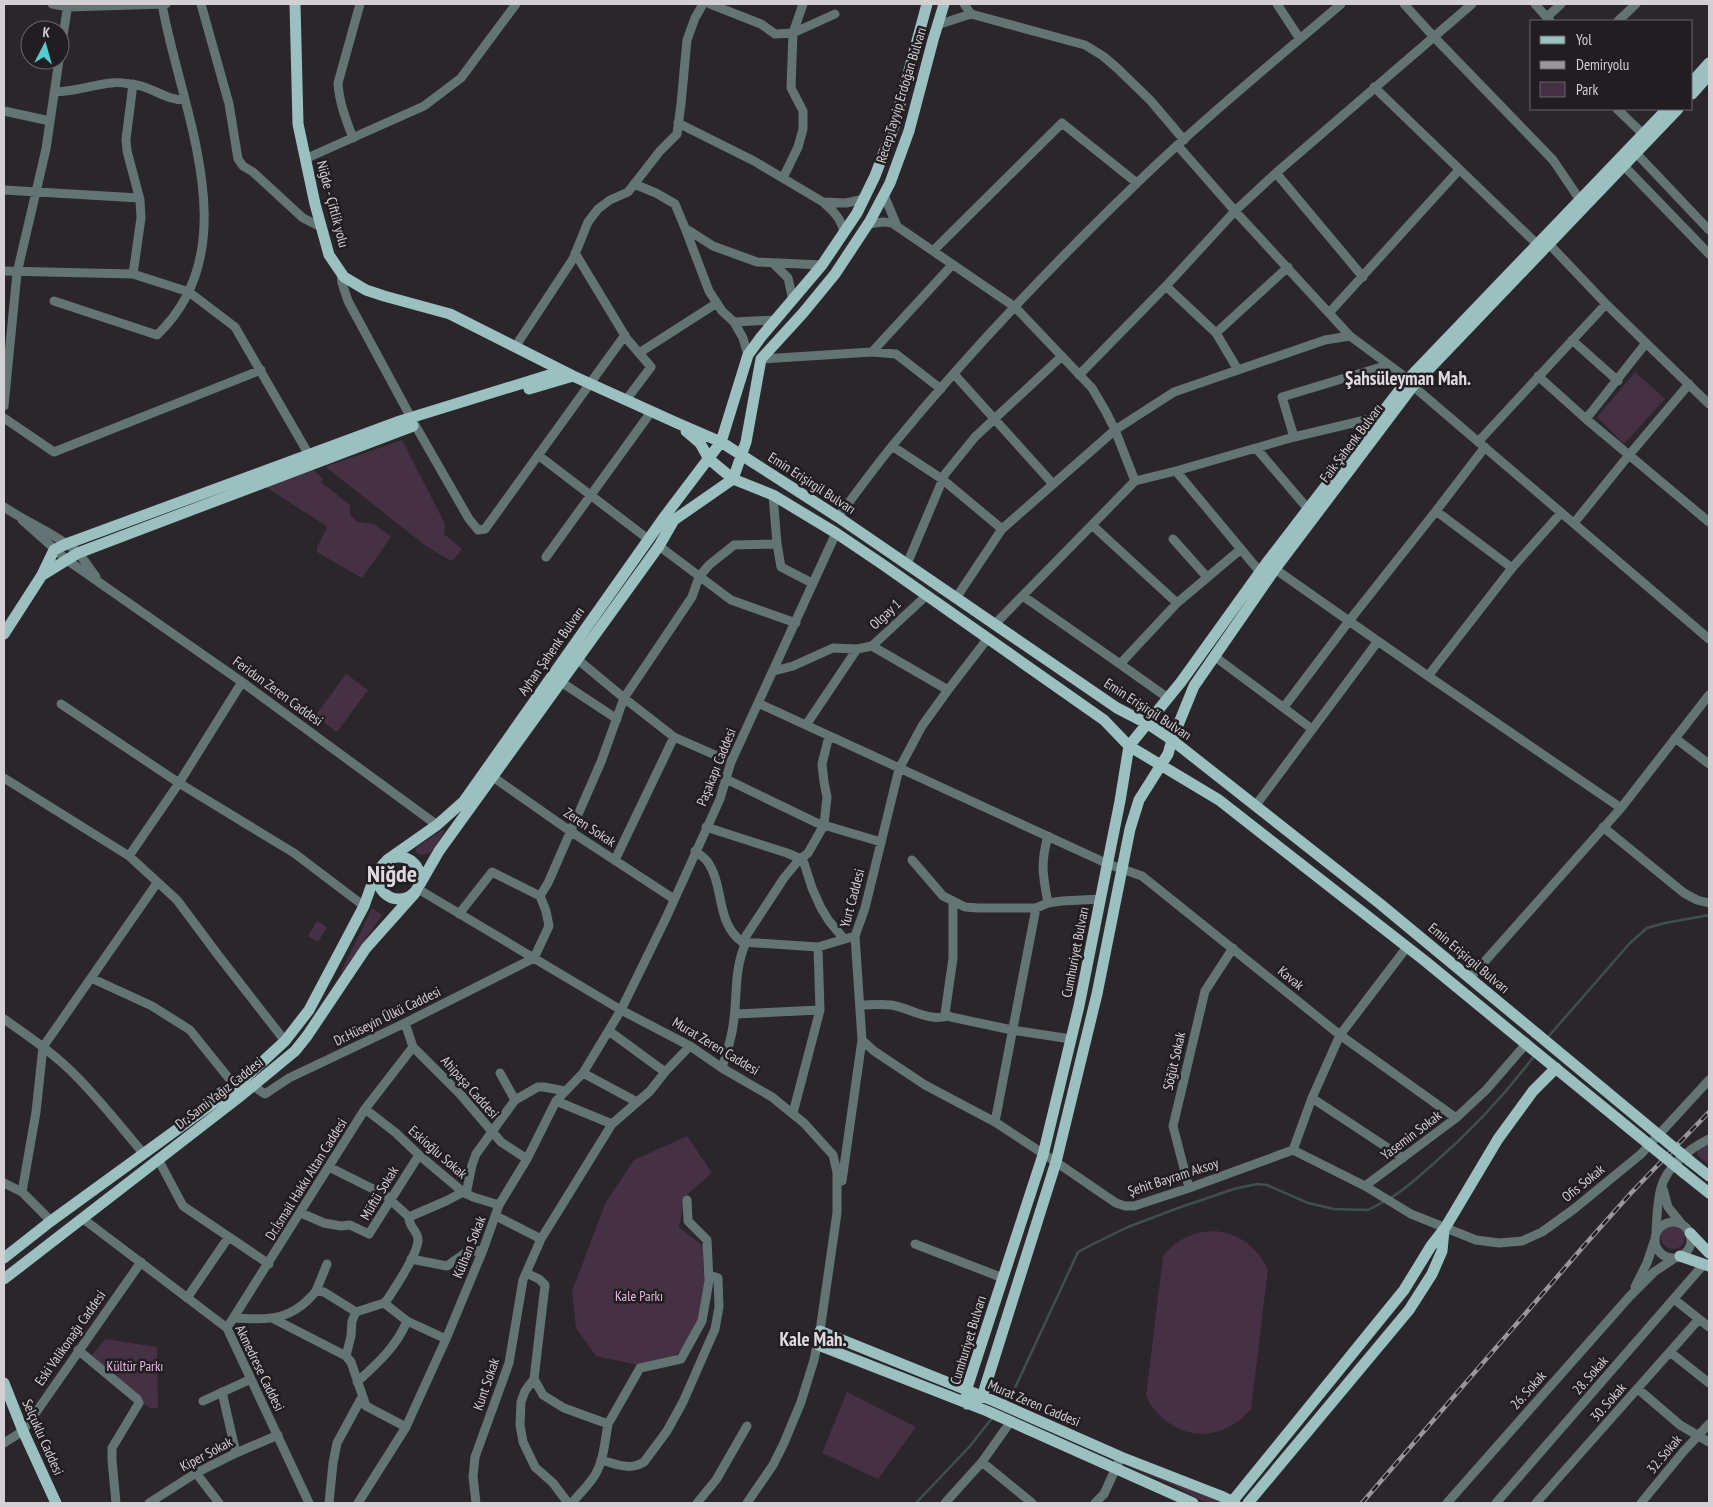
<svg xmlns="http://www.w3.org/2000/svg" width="1713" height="1507" font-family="'PT Sans Narrow',sans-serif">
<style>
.green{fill:#463044}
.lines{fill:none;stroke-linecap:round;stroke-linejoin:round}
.stream{stroke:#3f4f51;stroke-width:2.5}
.minor{stroke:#627474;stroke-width:9}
.major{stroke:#9bc0c0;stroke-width:11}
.rail-casing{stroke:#9a969a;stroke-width:4.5}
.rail{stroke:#211d21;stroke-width:2.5;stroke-dasharray:8;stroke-linecap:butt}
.major-bridge{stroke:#9bc0c0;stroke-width:11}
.labels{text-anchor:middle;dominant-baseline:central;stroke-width:5;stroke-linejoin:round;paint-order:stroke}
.street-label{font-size:14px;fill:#d3d0d3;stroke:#211d21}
.park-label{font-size:14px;fill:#e6b8e2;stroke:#211d21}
.district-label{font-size:19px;font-weight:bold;fill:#e0dae0;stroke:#211d21}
.town-label{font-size:24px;font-weight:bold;fill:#e0dae0;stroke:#211d21}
</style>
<rect width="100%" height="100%" fill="#2b262b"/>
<path class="green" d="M 1635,372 L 1665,399 L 1624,444 L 1597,417 Z
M 402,440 L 445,524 L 444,534 L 462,549 L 454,559 L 451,561 L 426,546 L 327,468 L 327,466 Z
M 312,469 L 323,479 L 321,482 L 350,505 L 350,514 L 357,522 L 374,524 L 391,537 L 362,578 L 317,552 L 317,547 L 327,528 L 325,525 L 267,488 L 266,484 Z
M 346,674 L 368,690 L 337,732 L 315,716 Z
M 442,830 L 445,831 L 431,852 L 422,855 L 417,853 L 415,850 L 418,846 Z
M 372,908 L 382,915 L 342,973 L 341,972 Z
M 317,921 L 327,927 L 318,942 L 308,936 Z
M 687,1136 L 712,1173 L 685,1196 L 679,1227 L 703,1246 L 705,1302 L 694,1337 L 673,1358 L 637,1365 L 596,1356 L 576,1328 L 572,1291 L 606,1202 L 634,1160 Z
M 1709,1144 L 1709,1165 L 1697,1155 L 1698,1149 Z
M1661 1237a12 12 0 1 1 24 0a12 12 0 1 1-24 0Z
M 1214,1231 C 1239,1233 1257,1247 1268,1269 L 1251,1409 C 1219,1447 1168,1440 1146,1396 L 1163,1256 C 1176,1240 1193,1231 1214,1231 Z
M 105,1339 L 157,1347 L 158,1408 L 150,1408 L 141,1402 L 142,1399 L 90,1358 Z
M 847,1392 L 916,1427 L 878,1479 L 822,1453 Z
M 1131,1466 L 1220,1501 L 1218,1503 L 1206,1503 L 1175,1486 L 1130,1467 Z"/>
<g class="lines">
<path class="stream" d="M 1548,1037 L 1630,943 L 1647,928 L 1665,923 L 1709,915
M 1389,1199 C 1405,1190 1418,1177 1432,1165 C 1470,1132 1504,1096 1534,1056
M 1004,1402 L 1014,1390 L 1078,1252 L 1095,1243 L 1128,1227 L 1178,1208 L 1234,1189 L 1257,1184 L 1267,1185 L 1308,1203 L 1334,1209 L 1368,1210 L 1385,1201
M 916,1503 L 970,1446 L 993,1417"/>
<path class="minor" d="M 52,4 L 68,7 L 166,4
M 201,4 L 229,104 L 238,159 L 243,166 L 253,172 L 291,207 L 303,218 L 321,227
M 710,4 L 761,24 L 775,34 L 793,33 L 835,14
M 964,4 L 971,14
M 1277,4 L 1300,39
M 1404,4 L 1434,37 L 1553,160 L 1580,200
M 1535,4 L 1550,21
M 1547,17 L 1561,4
M 1618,21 L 1636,4
M 937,25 L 971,14 L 1085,45 L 1103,56 L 1117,68 L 1150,100 L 1184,140
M 60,55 L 68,4
M 133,84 L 126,139 L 127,151 L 140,200 L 141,218 L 133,274
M 1374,87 L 1538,245
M 54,92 C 74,92 92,85 111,83 C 117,82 124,83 130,84 C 151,85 163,100 185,100
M 1617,109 L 1643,134
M 4,111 L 50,121
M 678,123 L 754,161 L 823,202
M 353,138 C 346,120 339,102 338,83 L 360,4
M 1178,146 L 1235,211 L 1350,336 L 1408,379 L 1413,386 L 1709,639
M 1636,153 L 1709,230
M 305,159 L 424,106 L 461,78 L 516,4
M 1624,166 L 1709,254
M 1276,173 L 1363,277
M 783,178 L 798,147 L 803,129 L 803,111 L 791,88 L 793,33 L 803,4
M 634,184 L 656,193 L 675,204 L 685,228 L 713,246 L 757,262 L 822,265
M 4,190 L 139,198
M 884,195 L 897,226
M 868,224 L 883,222 L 892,223 L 1015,307 L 1092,388 L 1106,412 L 1115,430 L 1135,481 L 1176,471 L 1294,437 L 1378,417
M 685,228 L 709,291 L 722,311 L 734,322 L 743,338 L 748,355
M 844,232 C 841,218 834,212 823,202 L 846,203 L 864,199
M 1549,244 L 1606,304 L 1646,343 L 1586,419
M 933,251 L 1062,123 L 1137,183
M 575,253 L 627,339 L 651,367 L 626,400
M 774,264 L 788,278 L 793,300
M 4,271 L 133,274 L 189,292 L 235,327 L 312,460
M 341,272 L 342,283 L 348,301 L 415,425 L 469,519 L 478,530 L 485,529 L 625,335
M 54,301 L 157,335 C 250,247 180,108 162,4
M 1329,313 L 1459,170
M 734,322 L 775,320
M 1216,333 L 1166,286 L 1235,211 L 1276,173 L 1472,4
M 1572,340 L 1618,381
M 1646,343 L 1709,404
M 515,347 L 573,259 L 588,222 L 598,209 L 610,200 L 628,192 L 660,151 L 677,134 L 681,104 L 687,40 L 695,18 L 703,4
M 872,352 L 952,265
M 639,353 L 717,303
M 761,359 L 872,352 L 896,354 L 941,389
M 1238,370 L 1216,333 L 1288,267
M 954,374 L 1053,484
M 1079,375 L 1166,286
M 1538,376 L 1586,419 L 1709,522
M 4,406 L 17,273 L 46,149 L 59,60
M 4,418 L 54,452 L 261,370
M 1294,437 L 1282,397 L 1388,365
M 1478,442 L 1606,304
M 892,446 L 942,479 L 1002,529 L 1115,430 L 1174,392 L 1325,340 L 1350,336
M 1256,448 L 1308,509
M 538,455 L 648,539
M 1176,471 L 1260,572
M 773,495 L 777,544 L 781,567 L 812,583
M 4,507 C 26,522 58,535 77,552 C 84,559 90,569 96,577
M 1436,511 L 1485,447
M 838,517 C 856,493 874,468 893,445 C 968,353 1051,266 1137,183 C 1202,120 1272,63 1341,4
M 22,520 L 67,560 L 242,682 L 437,825
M 1574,523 L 1629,455 L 1689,384
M 1092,525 L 1177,603 L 1241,549
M 1173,539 L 1207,577
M 659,546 L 731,600 L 796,623
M 546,557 L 651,412
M 907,564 L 945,474 L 975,437 L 1062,356
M 1512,568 L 1561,513
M 1275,569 L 1349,621 L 1284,707
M 1023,596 L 1120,664
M 956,598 L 1002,529
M 995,624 L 1135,481
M 988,638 L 948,690 L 922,726 L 899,769 L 865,908 L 855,936 L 862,1040 L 874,1051 L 925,1085 L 995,1122 L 1056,1162 L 1116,1203 L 1125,1206 L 1134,1206 L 1189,1188 L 1293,1150
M 872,646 L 948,690
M 1214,656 L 1312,729
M 577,659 L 624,698 L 674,737 L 731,762
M 774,671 L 793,666 L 833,648 L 857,649 L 872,646 L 927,595
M 1428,676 L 1349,621 L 1436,511 L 1512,568 L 1428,676 L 1621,808
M 561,682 L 617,719
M 1168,698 L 1120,664 L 1177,603
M 758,703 L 1108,864 L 1142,876 L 1340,1035 L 1456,1118
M 61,704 L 179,783 L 294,853 L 364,906
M 806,725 L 857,649
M 1675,738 L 1709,764
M 493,777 L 570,831 L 674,899
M 4,778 L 129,856 L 177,900 L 218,955 L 285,1041
M 726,779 L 817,823 L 881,842
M 1256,805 L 1378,641
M 706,827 L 787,853 L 801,859 L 804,863 L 812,888 L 821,908 L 829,921 L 844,939
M 1603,827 L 1684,893 L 1697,900 L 1709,903
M 1048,836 C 1040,864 1043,876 1048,903
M 695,851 C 699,854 704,857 707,861 C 725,886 715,922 742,942 L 818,947 L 855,936
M 129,856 L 179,783 L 242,682
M 615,860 L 674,737
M 912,860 L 943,896 L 965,907 L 978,908 L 1036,908 L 1048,903 L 1062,901 L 1101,899
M 418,889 L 621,1010 L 690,1046 L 722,1068 L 772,1097 L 804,1123 L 833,1155 L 837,1172 L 837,1213 L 820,1331 L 814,1360 L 801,1402 L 784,1443 L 773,1465 L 747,1503
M 953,901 L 953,958 L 945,1014 L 951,1017 L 1012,1030 L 1071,1039
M 459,914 L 492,872 L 540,896
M 742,942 L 784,878 L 798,861 L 808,853 L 824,825 L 827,797 L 824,782 L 822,764 L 829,736
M 91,978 L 152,1006 L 190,1030 L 235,1086
M 1470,978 L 1621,808 L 1709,695
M 860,1005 C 870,1005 881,1004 891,1005 C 911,1008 928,1022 948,1016
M 735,1014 L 820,1010
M 4,1019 C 27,1035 50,1051 70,1070 C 97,1096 120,1126 144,1154
M 405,1023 L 413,1047 L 460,1094 L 501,1142 L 527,1159
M 609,1031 L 665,1072
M 722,1068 C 726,1054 731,1041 733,1026 C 738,996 733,972 746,942
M 500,1073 L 515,1100
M 583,1073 L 637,1102
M 253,1086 L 265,1094 L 289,1078 L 405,1023 L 534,958 L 549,926 L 546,911 L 540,896 L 548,883 L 601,762 L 624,698 L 692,597 L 699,577 L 709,565 L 734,545 L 777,544
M 1312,1098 L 1403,1158
M 556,1101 L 612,1124
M 365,1109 L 396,1133 L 419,1155 L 463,1192 L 473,1197 L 499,1205
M 793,1113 L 820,1010 L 818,947
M 995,1122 L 1036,908
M 1293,1150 L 1365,1186 L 1456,1118 L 1486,1090 L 1526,1044
M 1293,1150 L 1312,1098 L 1340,1035 L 1407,947
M 158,1159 L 183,1206 L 269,1264
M 329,1167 L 385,1195 L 409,1217
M 842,1181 L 862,1040
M 4,1183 L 22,1192 L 51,1221
M 1365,1186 L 1411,1214 L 1476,1240 L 1499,1243 L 1522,1241 L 1542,1232 L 1574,1209 L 1641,1154 L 1709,1080
M 1189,1188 L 1173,1126 L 1205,991 L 1233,948
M 1663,1189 L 1668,1207 L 1681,1223
M 22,1192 L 36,1112 L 43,1047 L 157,883
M 466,1194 L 472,1165 L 476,1154 L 515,1100 L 538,1087 L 544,1087 L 565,1091
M 301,1213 L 324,1223 L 341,1226 L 350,1225 L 369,1234 L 419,1155
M 496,1216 L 541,1239 L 612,1124 L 650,1091 L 665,1072 L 690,1046
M 82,1218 L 227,1328 L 309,1503
M1655 1240a18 18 0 1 1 36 0a18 18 0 1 1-36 0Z
M 1656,1231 C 1657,1217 1657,1202 1661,1188 C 1667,1166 1689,1149 1709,1139
M 541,1239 L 526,1273 L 539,1279 L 545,1285 L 534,1379 L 543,1395 L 564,1408 L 608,1424 L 640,1368 L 681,1359 L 702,1321 L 709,1281 L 707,1240 L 688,1221 L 687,1200
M 915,1244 L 1003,1278
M 411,1259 L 447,1266 L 467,1252 L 483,1250
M 1635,1287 L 1647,1263 L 1654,1242
M 316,1291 L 327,1264
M 187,1298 L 228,1238
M 1674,1299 L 1709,1327
M 384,1303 L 407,1321 L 446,1339
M 234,1318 C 269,1320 292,1321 316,1291 L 324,1292 L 356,1312
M 274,1319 L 346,1356 L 351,1362 L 366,1406 L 406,1427
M 227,1328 L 365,1109 L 413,1047
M 78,1350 L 137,1399 L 139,1403 L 112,1448 L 112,1460 L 116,1503
M 1670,1352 L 1709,1383
M 346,1356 L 351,1336 L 352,1321 L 356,1312 L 384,1303 L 387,1300 C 395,1288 419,1252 418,1239 C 417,1230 408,1226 409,1217 L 446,1201 L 463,1192
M 534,1379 L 525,1391 L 521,1402 L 520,1425 L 523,1442 L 535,1467 L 553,1483 L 568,1503
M 357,1382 C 377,1364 397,1346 407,1321
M 1638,1389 L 1680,1425 L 1709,1442
M 222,1392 L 236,1453
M 203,1401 L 251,1379
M 4,1443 L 23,1431 L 141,1262
M 601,1460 C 616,1464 630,1471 644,1462 L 667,1431 L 683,1402 L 715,1329 L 719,1307 L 718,1278 L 709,1275
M 982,1462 L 1032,1503
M 196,1473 L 219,1503
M 149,1503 L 196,1473 L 236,1453 L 278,1435
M 329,1503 L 333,1463 L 337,1443 L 362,1397
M 358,1503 L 406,1427 L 446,1339 L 483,1250 L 499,1205 L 527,1159 L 556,1101 L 583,1073 L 621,1010 L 666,918 L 720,799 L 731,762 L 836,533
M 476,1503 L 473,1477 L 475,1457 L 509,1363 L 523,1280 L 526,1273
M 572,1503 C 579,1494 589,1485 595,1475 C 604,1460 605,1440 608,1424
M 697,1503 L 716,1480 L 747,1426
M 945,1503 L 982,1462 L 1011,1421
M 1095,1503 L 1104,1494 L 1121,1457
M 1447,1503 L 1630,1296 L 1654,1272 L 1675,1258
M 1496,1503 L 1704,1264
M 1536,1503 L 1699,1319
M 1641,1503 L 1683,1452 L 1709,1424"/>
<path class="major" d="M 295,4 L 298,124 L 315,204 L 329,255 L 344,277 L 366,290 L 384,296 L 450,314 L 573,376 L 677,423 L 721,442 L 838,517 L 1117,708 L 1148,724 L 1172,740 L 1379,903 L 1536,1033
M 1692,82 L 1709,63
M 1692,94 L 1709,75
M 1667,109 L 1408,379 L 1268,561 L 1181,682 L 1129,746 L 1120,801 L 1079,1006 L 1043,1155 L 966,1391 L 967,1404 L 982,1397 L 1056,1162 L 1097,994 L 1130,829 L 1139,800 L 1168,754 L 1172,740 L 1194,686 L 1275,569 L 1413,386 L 1678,109
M 529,389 L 573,376
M 686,431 L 700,443 L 709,459 L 733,479 L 773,495 L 836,533 L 882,564 L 1104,720 L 1129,746 L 1219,800 L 1425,961 L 1526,1044
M 733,479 L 746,442 L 761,359 L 803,313 L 835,274 L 870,221 L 890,183 L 909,131 L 933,40 L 944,4
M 44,574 L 78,553 L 413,426
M 4,634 L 42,575 L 54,550 L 66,544 L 400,421 L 562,371
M378 878a21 21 0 1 1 42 0a21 21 0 1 1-42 0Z
M 387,860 L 437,825 L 464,801 L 665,516 L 721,442 L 748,355 L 761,337 L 822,265 L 857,213 L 875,176 L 894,126 L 927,4
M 420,884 L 439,851 L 659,546 L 674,520 L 733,479
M 1690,1161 L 1709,1176
M 1684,1173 L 1709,1193
M 1690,1233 L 1709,1253
M 1680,1256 L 1709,1266
M 4,1258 L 51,1221 L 234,1088 L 285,1041 L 309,1010 L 364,906 L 373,881 L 381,867
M 4,1279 L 238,1098 L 295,1051 L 307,1036 L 366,948 L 415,893
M 820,1331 L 994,1401 L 1121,1457 L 1221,1496 L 1235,1503
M 818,1345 L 987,1411 L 1193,1503
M 4,1383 L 23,1431 L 56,1503
M 1231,1503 L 1404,1290 L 1431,1246 L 1445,1228 L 1498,1139 L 1533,1091 L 1556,1068
M 1248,1503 L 1409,1310 L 1432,1274 L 1442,1251 L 1444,1230"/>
<defs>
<path id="rail" d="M 1362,1503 L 1582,1248 L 1631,1193 L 1709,1112"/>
</defs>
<use href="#rail" class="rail-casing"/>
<use href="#rail" class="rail"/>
<path class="major-bridge" d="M 1536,1033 L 1690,1161
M 1526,1044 L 1684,1173"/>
</g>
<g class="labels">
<g class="street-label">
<text transform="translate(901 95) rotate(-73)">Recep Tayyip Erdoğan Bulvarı</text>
<text transform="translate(333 204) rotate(75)">Niğde - Çiftlik yolu</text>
<text transform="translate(1351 443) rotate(-53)">Faik Şahenk Bulvarı</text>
<text transform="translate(812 483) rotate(33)">Emin Erişirgil Bulvarı</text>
<text transform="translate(885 614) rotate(-43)">Olgay 1</text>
<text transform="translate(551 651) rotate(-55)">Ayhan Şahenk Bulvarı</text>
<text transform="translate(278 691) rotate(36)">Feridun Zeren Caddesi</text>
<text transform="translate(1148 709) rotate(33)">Emin Erişirgil Bulvarı</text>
<text transform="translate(716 767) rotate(-68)">Paşakapı Caddesi</text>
<text transform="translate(590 827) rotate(33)">Zeren Sokak</text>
<text transform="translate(852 898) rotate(-75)">Yurt Caddesi</text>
<text transform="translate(1075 952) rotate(-79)">Cumhuriyet Bulvarı</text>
<text transform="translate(1469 958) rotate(40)">Emin Erişirgil Bulvarı</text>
<text transform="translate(1291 978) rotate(39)">Kavak</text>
<text transform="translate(387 1016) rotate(-26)">Dr.Hüseyin Ülkü Caddesi</text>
<text transform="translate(716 1046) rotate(31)">Murat Zeren Caddesi</text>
<text transform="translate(1174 1061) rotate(-77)">Söğüt Sokak</text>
<text transform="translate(470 1087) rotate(48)">Ahipaşa Caddesi</text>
<text transform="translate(219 1093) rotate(-38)">Dr. Sami Yağız Caddesi</text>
<text transform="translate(1411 1135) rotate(-37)">Yasemin Sokak</text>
<text transform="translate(438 1152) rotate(41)">Eskioğlu Sokak</text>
<text transform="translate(1173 1177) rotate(-18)">Şehit Bayram Aksoy</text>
<text transform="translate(306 1179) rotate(-58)">Dr.İsmail Hakkı Altan Caddesi</text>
<text transform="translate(1583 1183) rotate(-39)">Ofis Sokak</text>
<text transform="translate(379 1193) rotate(-59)">Müftü Sokak</text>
<text transform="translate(469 1247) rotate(-68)">Külhan Sokak</text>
<text transform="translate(70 1338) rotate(-55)">Eski Valikonağı Caddesi</text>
<text transform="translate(968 1340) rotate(-73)">Cumhuriyet Bulvarı</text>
<text transform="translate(260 1368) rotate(64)">Akmedrese Caddesi</text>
<text transform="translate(1590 1375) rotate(-49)">28. Sokak</text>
<text transform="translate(486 1384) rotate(-71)">Kunt Sokak</text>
<text transform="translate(1528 1390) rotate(-48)">26. Sokak</text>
<text transform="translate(1608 1402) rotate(-49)">30. Sokak</text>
<text transform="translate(1034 1403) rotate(23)">Murat Zeren Caddesi</text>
<text transform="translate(43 1437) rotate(66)">Selçuklu Caddesi</text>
<text transform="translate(206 1454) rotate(-28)">Kiper Sokak</text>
<text transform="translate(1664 1454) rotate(-50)">32. Sokak</text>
</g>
<g class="park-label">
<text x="639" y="1296">Kale Parkı</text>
<text x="135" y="1366">Kültür Parkı</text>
</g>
<g class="district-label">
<text x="1408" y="378">Şahsüleyman Mah.</text>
<text x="813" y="1339">Kale Mah.</text>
</g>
<g class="town-label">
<text x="392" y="873">Niğde</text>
</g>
</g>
<rect width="1713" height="1507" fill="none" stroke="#d3d0d3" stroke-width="10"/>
<rect x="1530" y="20" width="162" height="90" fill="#211d21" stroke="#686568"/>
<rect x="1540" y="36" width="25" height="8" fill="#9bc0c0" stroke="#686568"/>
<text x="1576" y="45" font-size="15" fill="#d3d0d3">Yol</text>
<rect x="1540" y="61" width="25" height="8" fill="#9a969a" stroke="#686568"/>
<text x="1576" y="70" font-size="15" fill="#d3d0d3">Demiryolu</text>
<rect x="1540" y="82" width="25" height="15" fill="#463044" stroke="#686568"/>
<text x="1576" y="95" font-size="15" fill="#d3d0d3">Park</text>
<g transform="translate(45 45) rotate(6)"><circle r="24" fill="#211d21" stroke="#686568"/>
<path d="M0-4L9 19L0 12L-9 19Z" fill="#52cdcf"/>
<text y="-8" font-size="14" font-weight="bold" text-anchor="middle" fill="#d3d0d3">K</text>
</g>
</svg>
